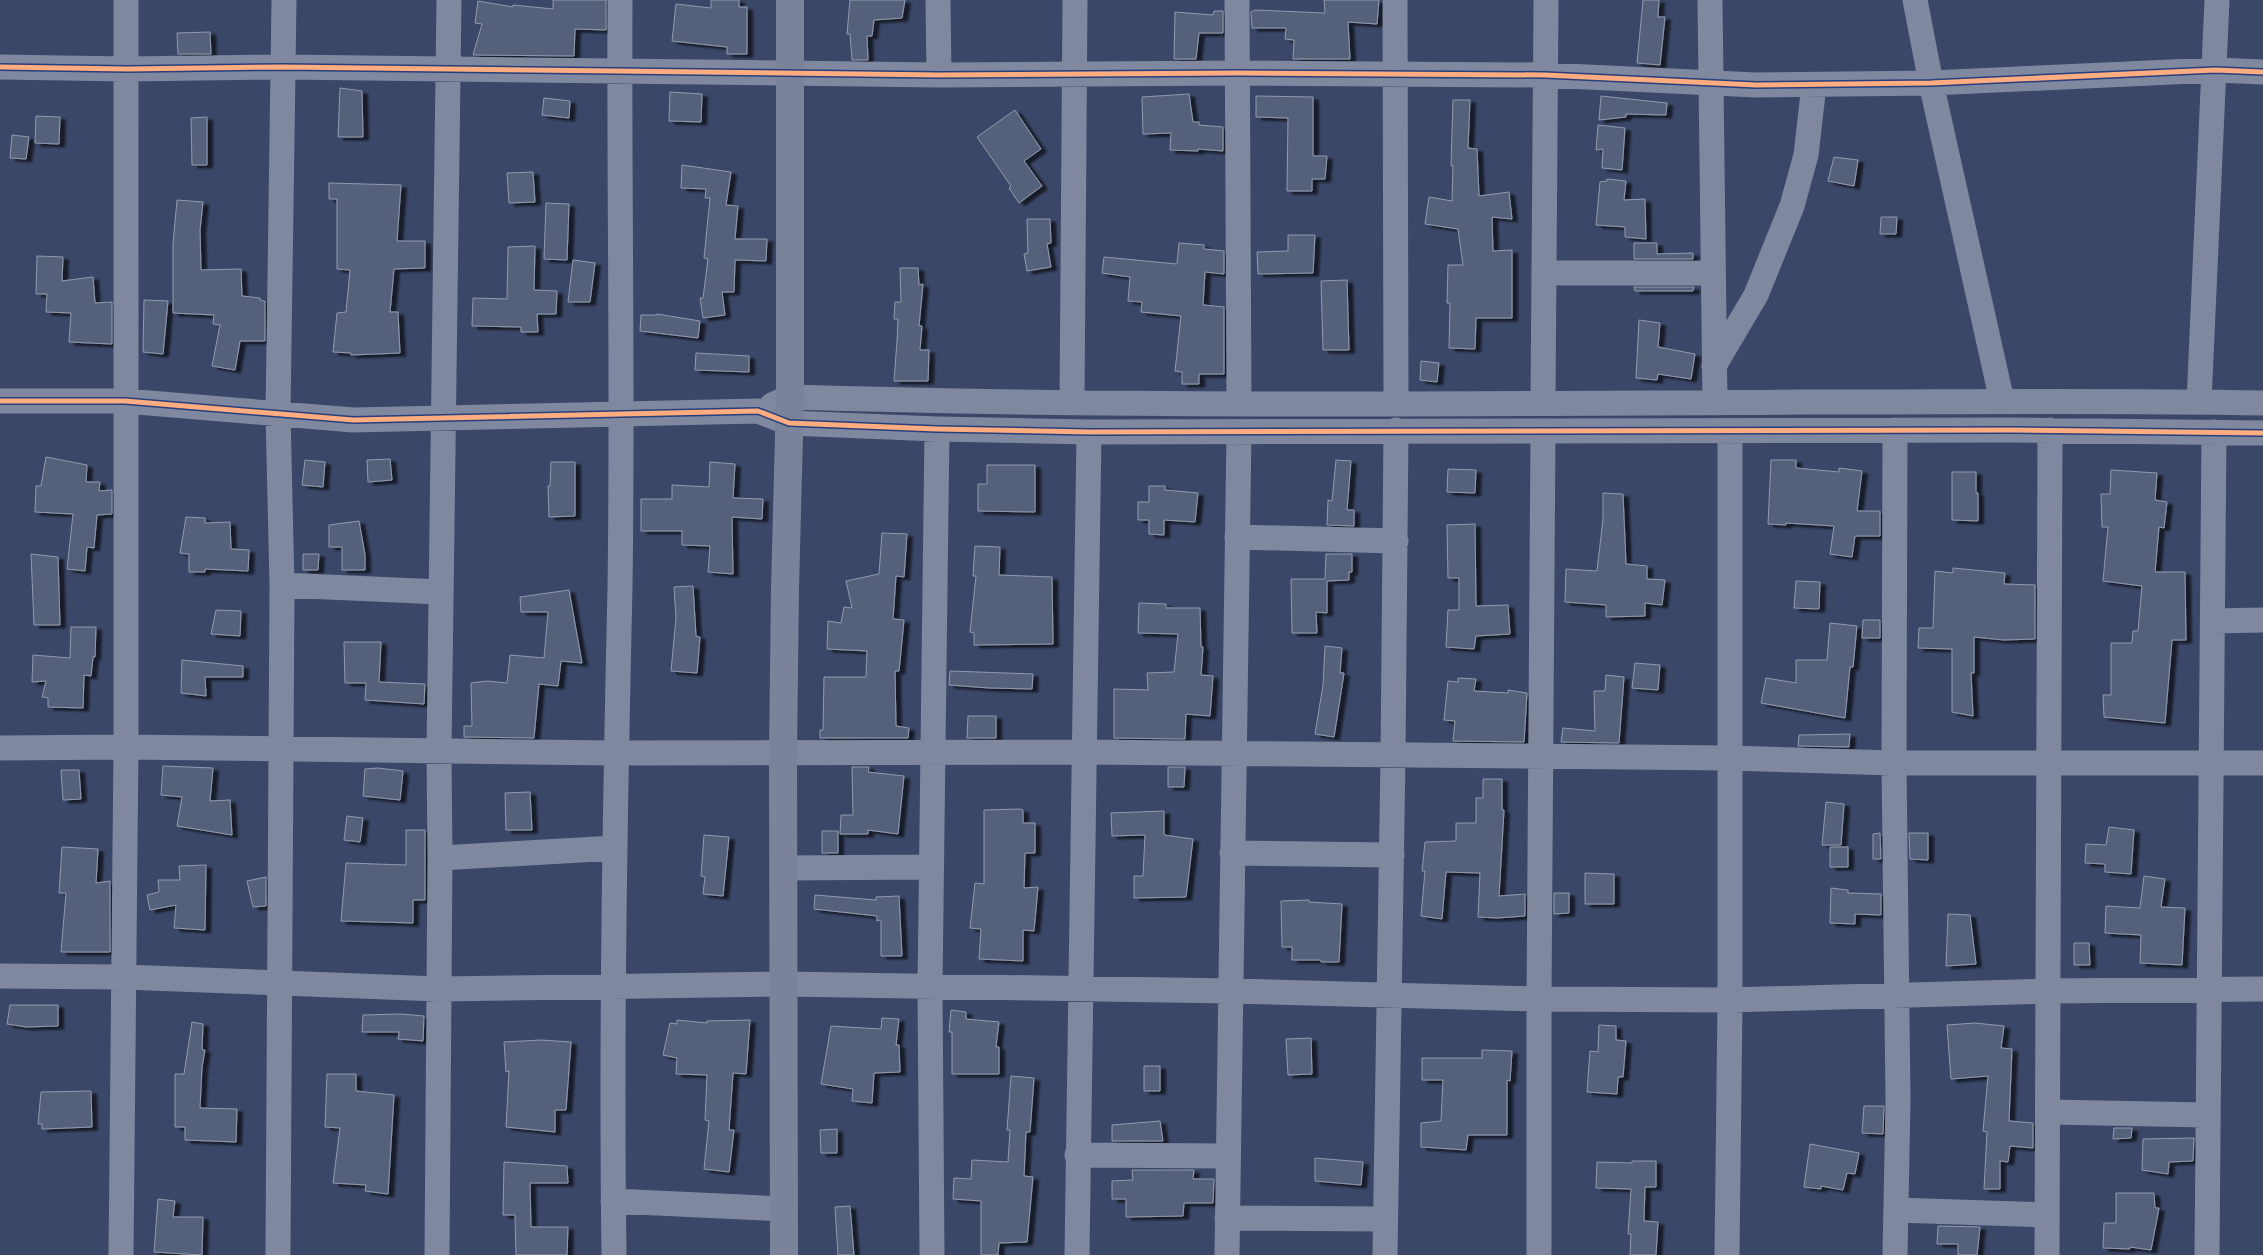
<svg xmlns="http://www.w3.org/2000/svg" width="2263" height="1255" font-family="'Open Sans',sans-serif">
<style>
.building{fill:#55607a;stroke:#929aae;filter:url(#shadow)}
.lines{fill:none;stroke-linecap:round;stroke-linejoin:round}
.street{stroke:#7f889f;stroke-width:25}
.secondary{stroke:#7b839b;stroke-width:28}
.cycleway-casing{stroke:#273f7c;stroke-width:8}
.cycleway{stroke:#ffac80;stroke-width:5}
</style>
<defs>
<filter id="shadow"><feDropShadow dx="5.5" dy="3" stdDeviation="1" flood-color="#0009"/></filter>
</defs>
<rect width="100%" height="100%" fill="#3b4768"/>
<path class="building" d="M 553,0 L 606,0 L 606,30 L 575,29 L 574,56 L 473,55 L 482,24 L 475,23 L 478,1 L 513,7 L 513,5 L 553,9 Z
M 711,0 L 739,0 L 739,7 L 747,7 L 747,54 L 727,54 L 727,47 L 672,41 L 676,4 L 711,8 Z
M 850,0 L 905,0 L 902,18 L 874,20 L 872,36 L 867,36 L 868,60 L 852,60 L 850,34 L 847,34 Z
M 1324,0 L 1379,0 L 1377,24 L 1348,22 L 1350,59 L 1293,59 L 1294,40 L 1285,39 L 1286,28 L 1252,28 L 1251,12 L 1255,10 L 1325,13 Z
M 1643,0 L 1659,0 L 1658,17 L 1665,17 L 1660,65 L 1637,63 Z
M 1214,11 L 1223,11 L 1223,33 L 1199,33 L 1196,59 L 1174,59 L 1175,12 L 1213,15 Z
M 210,32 L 211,54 L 178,54 L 177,33 Z
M 340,88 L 362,91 L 363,137 L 338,137 Z
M 670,92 L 702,94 L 701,122 L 669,121 Z
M 1189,94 L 1193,122 L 1199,122 L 1199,125 L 1223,127 L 1223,151 L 1198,149 L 1198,151 L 1170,150 L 1171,133 L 1143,134 L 1142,97 Z
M 1256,96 L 1313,97 L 1313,156 L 1327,156 L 1325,179 L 1312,179 L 1312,191 L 1287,191 L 1288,118 L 1256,117 Z
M 1601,96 L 1667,103 L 1666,115 L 1626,114 L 1626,117 L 1599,120 Z
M 544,98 L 570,101 L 569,118 L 542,115 Z
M 1453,100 L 1470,100 L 1468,148 L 1477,149 L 1479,196 L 1509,192 L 1512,219 L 1492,217 L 1493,251 L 1512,250 L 1512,318 L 1476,318 L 1475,349 L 1449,348 L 1450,303 L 1447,303 L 1448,265 L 1463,265 L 1458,229 L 1425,224 L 1429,197 L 1452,201 L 1453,166 L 1451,166 Z
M 1015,110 L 1041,149 L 1024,161 L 1042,186 L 1019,203 L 1009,188 L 1011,186 L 977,137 Z
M 36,116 L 60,117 L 59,144 L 35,143 Z
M 207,117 L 207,165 L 192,165 L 191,118 Z
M 1598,125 L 1625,128 L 1622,170 L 1602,168 L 1603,149 L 1596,150 Z
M 12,135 L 29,137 L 26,159 L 10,158 Z
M 1834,157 L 1858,160 L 1854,186 L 1828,181 Z
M 682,165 L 731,172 L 726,205 L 738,206 L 735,239 L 767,239 L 766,261 L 735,260 L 734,292 L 722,292 L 725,315 L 703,318 L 700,298 L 703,298 L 708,259 L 704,258 L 710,198 L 705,198 L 706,189 L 681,188 Z
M 533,172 L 535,202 L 509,203 L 507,173 Z
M 1607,179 L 1626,181 L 1624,200 L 1645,199 L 1646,239 L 1625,237 L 1625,227 L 1596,225 L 1600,182 L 1607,181 Z
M 329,183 L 401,185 L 397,241 L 425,241 L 425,268 L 394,269 L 390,312 L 398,312 L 400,353 L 351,355 L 351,353 L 333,352 L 337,313 L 346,312 L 350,270 L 337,269 L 337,199 L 329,199 Z
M 177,200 L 203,202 L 200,230 L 201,270 L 241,269 L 242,296 L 260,298 L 260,300 L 265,301 L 265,341 L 240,341 L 235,370 L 212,366 L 220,325 L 213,324 L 214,315 L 173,313 L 173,244 Z
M 546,203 L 569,204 L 567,260 L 544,259 Z
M 1881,217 L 1897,217 L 1896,234 L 1880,234 Z
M 1027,219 L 1050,219 L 1051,243 L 1047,244 L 1051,267 L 1027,271 L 1024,254 L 1028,253 Z
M 1288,235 L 1315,235 L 1313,273 L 1258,274 L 1257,252 L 1288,251 Z
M 1179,243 L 1204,245 L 1204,249 L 1224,251 L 1224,274 L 1205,272 L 1203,305 L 1224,307 L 1224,374 L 1199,374 L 1199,384 L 1182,384 L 1182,372 L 1175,371 L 1181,316 L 1141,312 L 1142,302 L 1128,301 L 1130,277 L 1102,273 L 1104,257 L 1177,264 Z
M 1634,243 L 1657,243 L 1657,254 L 1693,253 L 1693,259 L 1634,259 Z
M 535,246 L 534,290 L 557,291 L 556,314 L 537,314 L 538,332 L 521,332 L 521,327 L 472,326 L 473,298 L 507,299 L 508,247 Z
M 37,256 L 63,257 L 62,281 L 93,277 L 95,303 L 112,302 L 112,344 L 69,342 L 71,313 L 46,312 L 47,294 L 36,294 Z
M 573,260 L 595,263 L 590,302 L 568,302 Z
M 900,268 L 918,268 L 919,285 L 923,284 L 919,326 L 922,326 L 920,350 L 929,350 L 928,381 L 894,381 L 897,341 L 898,319 L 894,319 L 895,302 L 901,302 Z
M 1347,280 L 1349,350 L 1323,350 L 1321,281 Z
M 1634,287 L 1694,287 L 1693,291 L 1635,291 Z
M 144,300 L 168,301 L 163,354 L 143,352 Z
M 657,314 L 700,321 L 698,338 L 640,331 L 641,315 L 657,315 Z
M 1639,320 L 1660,323 L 1658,347 L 1695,354 L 1691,379 L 1658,374 L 1657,380 L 1636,378 Z
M 696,353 L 749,356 L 749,372 L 695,370 Z
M 1421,361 L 1439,363 L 1437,382 L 1420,380 Z
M 46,457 L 87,465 L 86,482 L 100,482 L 99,491 L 112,490 L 112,514 L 97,515 L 94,548 L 87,547 L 85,571 L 67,569 L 73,514 L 35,512 L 36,486 L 41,486 Z
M 390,459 L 392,480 L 368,482 L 367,460 Z
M 305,460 L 325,462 L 323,487 L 302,485 Z
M 1336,460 L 1351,461 L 1347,510 L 1354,510 L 1354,526 L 1327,525 L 1328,500 L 1332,501 Z
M 1771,460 L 1796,460 L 1796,468 L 1839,472 L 1839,468 L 1862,471 L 1857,511 L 1880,511 L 1880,536 L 1855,536 L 1852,557 L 1830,554 L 1834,526 L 1786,523 L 1786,525 L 1768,524 Z
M 551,462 L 575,462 L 575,516 L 549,517 L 548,486 L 550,486 Z
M 710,462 L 735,464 L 733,498 L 763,499 L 762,519 L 732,517 L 733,574 L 708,572 L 710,546 L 682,545 L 682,531 L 641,531 L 641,499 L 672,499 L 672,485 L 709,487 Z
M 987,465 L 1035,465 L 1035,512 L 978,511 L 978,484 L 987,484 Z
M 1448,469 L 1476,470 L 1475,493 L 1447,492 Z
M 2111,470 L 2157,473 L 2155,500 L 2167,502 L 2164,528 L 2159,527 L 2155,572 L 2185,572 L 2186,640 L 2172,640 L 2165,723 L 2104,717 L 2103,695 L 2111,695 L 2111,643 L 2132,643 L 2133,631 L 2138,631 L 2142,586 L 2103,581 L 2108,527 L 2102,527 L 2101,494 L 2110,494 Z
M 1952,472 L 1976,472 L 1976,493 L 1978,493 L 1978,521 L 1952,520 Z
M 1149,486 L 1165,486 L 1165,490 L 1198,493 L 1195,522 L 1164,520 L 1164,535 L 1149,534 L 1149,520 L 1138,520 L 1138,502 L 1149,502 Z
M 1603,493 L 1623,494 L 1626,564 L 1647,566 L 1647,579 L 1665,580 L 1662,605 L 1645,603 L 1645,616 L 1606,617 L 1606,605 L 1565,602 L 1566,569 L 1597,571 L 1603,519 Z
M 186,517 L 205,518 L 205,523 L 230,522 L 231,549 L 249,550 L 248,571 L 205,569 L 205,572 L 189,572 L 189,554 L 180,553 Z
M 359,521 L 365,555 L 365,570 L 342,570 L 342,547 L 329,547 L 329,525 Z
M 1475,524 L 1476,606 L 1508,605 L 1510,634 L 1476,636 L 1474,649 L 1446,647 L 1448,610 L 1459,610 L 1459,578 L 1448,578 L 1447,525 Z
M 882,533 L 907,534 L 904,577 L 896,576 L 893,619 L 904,620 L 899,671 L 895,671 L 896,726 L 909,728 L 908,738 L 820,738 L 820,730 L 823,730 L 824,677 L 866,677 L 867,651 L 827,649 L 828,621 L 841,623 L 844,607 L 852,608 L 846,581 L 879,574 Z
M 975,546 L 1000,547 L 999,575 L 1052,577 L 1053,644 L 974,645 L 974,633 L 970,632 L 976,576 L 973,576 Z
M 31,554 L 58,557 L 60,625 L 34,625 Z
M 303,554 L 319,554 L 318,570 L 303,570 Z
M 1326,554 L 1352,554 L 1352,572 L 1349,572 L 1349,580 L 1327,581 L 1327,613 L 1316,612 L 1317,633 L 1292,633 L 1291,579 L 1325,579 Z
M 1953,568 L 2005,573 L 2004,584 L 2035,585 L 2035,639 L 2004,640 L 1974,637 L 1974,673 L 1971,673 L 1973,716 L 1952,712 L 1952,649 L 1918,648 L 1919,628 L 1933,628 L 1935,571 L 1953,573 Z
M 1796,581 L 1820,582 L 1819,609 L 1794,608 Z
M 693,586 L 696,636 L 700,637 L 697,673 L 671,671 L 676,618 L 674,587 Z
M 569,590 L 582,663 L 561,661 L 558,686 L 539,684 L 534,738 L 464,737 L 464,726 L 472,726 L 471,683 L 487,681 L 507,683 L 510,655 L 544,658 L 548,612 L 521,612 L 520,597 Z
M 1139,603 L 1166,604 L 1166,608 L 1200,608 L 1201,647 L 1203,647 L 1201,675 L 1213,676 L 1210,716 L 1186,714 L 1185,739 L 1114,738 L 1114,689 L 1148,690 L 1147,673 L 1174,672 L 1178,634 L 1138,633 Z
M 216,610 L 241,611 L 240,636 L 211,634 Z
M 1863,620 L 1880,620 L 1880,638 L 1862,638 Z
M 1830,623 L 1857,626 L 1853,667 L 1850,667 L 1845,718 L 1761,703 L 1766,678 L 1796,683 L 1796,660 L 1827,660 Z
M 71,627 L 96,627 L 95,657 L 93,657 L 91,676 L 84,675 L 83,708 L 48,707 L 48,698 L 42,697 L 46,681 L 32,682 L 33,655 L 70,658 Z
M 344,642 L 381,642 L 379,682 L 425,684 L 424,704 L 365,700 L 366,683 L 345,683 Z
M 1325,646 L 1342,648 L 1340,673 L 1344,673 L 1334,737 L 1315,734 L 1323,685 Z
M 182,660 L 243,666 L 243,677 L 205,677 L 206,696 L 181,693 Z
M 1635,663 L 1660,665 L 1658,690 L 1632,688 Z
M 950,671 L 1033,674 L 1032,689 L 989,688 L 949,685 Z
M 1606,675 L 1624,677 L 1619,743 L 1561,742 L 1563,728 L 1595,731 L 1594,691 L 1605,691 Z
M 1458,678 L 1476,679 L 1474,691 L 1508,693 L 1508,690 L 1527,693 L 1524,742 L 1453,741 L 1455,721 L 1444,720 L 1448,681 L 1458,682 Z
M 968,716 L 996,716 L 996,738 L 967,738 Z
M 1850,734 L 1849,747 L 1798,746 L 1799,735 Z
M 163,766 L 213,768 L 210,801 L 230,800 L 232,835 L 177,826 L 182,797 L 161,795 Z
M 852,767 L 869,767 L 868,772 L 904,776 L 898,834 L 868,830 L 868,834 L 840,834 L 841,815 L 853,815 Z
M 1168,767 L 1185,767 L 1184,787 L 1168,787 Z
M 378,768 L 403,771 L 400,800 L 363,796 L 365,769 Z
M 61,770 L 79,770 L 81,799 L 63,800 Z
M 1483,779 L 1502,779 L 1502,810 L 1504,810 L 1499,896 L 1525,894 L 1525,916 L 1497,918 L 1478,917 L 1480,873 L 1446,872 L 1442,919 L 1421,916 L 1425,871 L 1422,871 L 1425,842 L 1456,841 L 1456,823 L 1476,823 L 1476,798 L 1483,798 Z
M 530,792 L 532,830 L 506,830 L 505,793 Z
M 1826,802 L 1844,804 L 1841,845 L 1822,845 Z
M 1020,809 L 1023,810 L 1023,823 L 1035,823 L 1035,853 L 1025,853 L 1024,888 L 1038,887 L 1034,931 L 1023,930 L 1023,961 L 979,959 L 981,929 L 970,928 L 975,883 L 984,884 L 984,810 Z
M 1164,811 L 1164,835 L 1193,839 L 1186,897 L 1134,898 L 1134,876 L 1143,876 L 1145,835 L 1112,836 L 1111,813 Z
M 347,816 L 363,818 L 360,842 L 344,840 Z
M 2109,827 L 2134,830 L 2131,874 L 2105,872 L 2105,864 L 2085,863 L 2086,844 L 2106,845 Z
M 406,830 L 425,830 L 425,900 L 413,900 L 413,923 L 341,921 L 346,863 L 406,865 Z
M 822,831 L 838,831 L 838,853 L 822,853 Z
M 1880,833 L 1881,859 L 1873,859 L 1873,834 Z
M 1909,833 L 1928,833 L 1928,860 L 1910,859 Z
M 704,835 L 729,837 L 723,896 L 703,894 L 705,877 L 701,876 Z
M 62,847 L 98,849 L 96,883 L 110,881 L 110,952 L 61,952 L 66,893 L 59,893 Z
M 1830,847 L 1848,847 L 1848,867 L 1830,867 Z
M 206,865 L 205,930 L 174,928 L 176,905 L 150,910 L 147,895 L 159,892 L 158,880 L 180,880 L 179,866 Z
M 1585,873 L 1614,874 L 1614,904 L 1585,904 Z
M 2144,876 L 2165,879 L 2161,907 L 2185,908 L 2182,965 L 2140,963 L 2141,935 L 2105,933 L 2106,906 L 2140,908 Z
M 266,877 L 266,906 L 253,907 L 247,881 Z
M 1831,888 L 1848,890 L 1848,893 L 1881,894 L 1881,915 L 1855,914 L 1855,924 L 1830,923 Z
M 1554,893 L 1569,893 L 1569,913 L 1554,914 Z
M 815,895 L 876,900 L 876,897 L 899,896 L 902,956 L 881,956 L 881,920 L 877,921 L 877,916 L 814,909 Z
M 1309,900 L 1309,902 L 1342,904 L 1339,962 L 1321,962 L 1321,960 L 1292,960 L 1292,947 L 1282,947 L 1281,901 Z
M 1948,914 L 1970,915 L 1976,964 L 1946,966 Z
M 2074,943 L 2089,943 L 2090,965 L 2074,965 Z
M 10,1005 L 58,1005 L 58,1026 L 26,1027 L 7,1024 Z
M 951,1010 L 966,1012 L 966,1019 L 999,1022 L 996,1047 L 999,1047 L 999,1074 L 952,1074 L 952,1032 L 949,1032 Z
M 401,1014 L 424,1016 L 423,1041 L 398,1039 L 399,1032 L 362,1032 L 363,1015 Z
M 882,1018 L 899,1019 L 896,1045 L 899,1045 L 900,1072 L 874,1073 L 872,1103 L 852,1101 L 853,1089 L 821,1084 L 831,1026 L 881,1029 Z
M 677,1020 L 707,1023 L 707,1021 L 750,1020 L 746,1074 L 733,1073 L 729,1130 L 734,1130 L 729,1172 L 704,1169 L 709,1121 L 705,1120 L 707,1075 L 676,1074 L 677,1058 L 663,1055 L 670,1023 L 677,1024 Z
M 192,1022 L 203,1024 L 202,1050 L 205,1050 L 202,1067 L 200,1108 L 237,1109 L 236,1142 L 185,1140 L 185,1127 L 175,1127 L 175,1074 L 184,1074 Z
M 1975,1023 L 2004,1026 L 2001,1048 L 2012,1049 L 2009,1121 L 2033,1123 L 2033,1148 L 2010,1146 L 2008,1162 L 2000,1161 L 2000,1189 L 1984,1189 L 1987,1132 L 1983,1131 L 1988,1076 L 1951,1079 L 1947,1025 Z
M 1599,1025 L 1616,1026 L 1616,1040 L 1626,1041 L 1623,1077 L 1618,1077 L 1617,1094 L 1587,1092 L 1590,1051 L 1598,1052 Z
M 1311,1038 L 1312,1074 L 1288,1075 L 1286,1039 Z
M 541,1040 L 571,1042 L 566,1110 L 555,1110 L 555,1132 L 506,1127 L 509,1071 L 506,1072 L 504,1042 Z
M 1482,1050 L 1512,1051 L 1510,1081 L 1507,1080 L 1507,1135 L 1468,1135 L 1466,1150 L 1421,1147 L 1421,1123 L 1441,1121 L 1443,1080 L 1422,1080 L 1422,1058 L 1482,1058 Z
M 1144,1066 L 1160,1066 L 1160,1091 L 1144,1091 Z
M 327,1074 L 356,1074 L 356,1091 L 394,1095 L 388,1194 L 365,1191 L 366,1185 L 333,1183 L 340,1128 L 325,1127 Z
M 1011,1076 L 1034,1078 L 1030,1132 L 1026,1132 L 1024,1176 L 1033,1177 L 1027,1242 L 999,1243 L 998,1255 L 981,1255 L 981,1201 L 953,1199 L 954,1178 L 971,1179 L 972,1160 L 1008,1162 L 1010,1130 L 1007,1130 Z
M 91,1091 L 92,1127 L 42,1129 L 42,1124 L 38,1124 L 41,1092 Z
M 1864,1106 L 1884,1106 L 1883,1134 L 1862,1133 Z
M 1160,1121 L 1163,1141 L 1112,1141 L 1112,1125 Z
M 2114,1128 L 2132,1128 L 2131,1138 L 2113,1139 Z
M 837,1129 L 837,1153 L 821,1153 L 820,1130 Z
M 2194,1138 L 2193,1161 L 2169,1162 L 2168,1174 L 2142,1170 L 2143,1139 Z
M 1810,1144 L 1859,1153 L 1855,1174 L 1847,1173 L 1843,1190 L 1821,1186 L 1821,1189 L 1804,1187 Z
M 1315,1158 L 1363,1162 L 1361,1185 L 1315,1181 Z
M 1632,1161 L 1656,1161 L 1656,1187 L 1645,1187 L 1644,1221 L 1658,1222 L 1656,1255 L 1630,1255 L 1631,1234 L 1628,1234 L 1631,1189 L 1596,1188 L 1597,1162 L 1632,1163 Z
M 504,1162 L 567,1166 L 568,1183 L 530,1183 L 531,1227 L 568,1227 L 567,1255 L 516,1255 L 515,1215 L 503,1215 Z
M 1132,1170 L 1194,1170 L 1193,1179 L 1214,1179 L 1213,1203 L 1184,1203 L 1183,1216 L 1126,1217 L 1126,1199 L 1112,1199 L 1112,1181 L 1133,1180 Z
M 2116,1193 L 2154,1193 L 2155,1208 L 2159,1208 L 2151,1250 L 2130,1247 L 2130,1249 L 2103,1248 L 2104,1223 L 2116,1223 Z
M 158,1199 L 175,1201 L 173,1217 L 203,1217 L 202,1255 L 154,1252 Z
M 850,1206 L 854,1255 L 838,1255 L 835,1207 Z
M 1938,1226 L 1980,1227 L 1977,1255 L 1958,1255 L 1958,1244 L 1937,1244 Z"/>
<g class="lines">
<path class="street" d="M 938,0 L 939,75
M 1237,0 L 1239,404
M 1395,0 L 1396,402
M 1710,0 L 1715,403
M 1915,0 L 1931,83 L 2002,401
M 0,67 L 127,69 L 283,67 L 939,75 L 1236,73 L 1545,75 L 1756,85 L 1931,83 L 2215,70 L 2263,72
M 1544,273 L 1712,273
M 1714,366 L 1756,295 L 1792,206 L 1806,155 L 1814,85
M 0,401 L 125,401 L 353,420 L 758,411 L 789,423 L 937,429 L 1089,432 L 2011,430 L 2263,433
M 1072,402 L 1075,0
M 2199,402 L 2217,0
M 1543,403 L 1546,0
M 772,405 L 790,397 C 1128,407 1466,404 1804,402 C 1957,402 2110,400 2263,403
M 1237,537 L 1396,541
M 282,585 L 441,592
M 2213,621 L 2263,620
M 0,748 L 126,747 L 615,753 L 1084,752 L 1729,758 L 1894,763 L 2263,763
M 1232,853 L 1392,855
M 440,858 L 615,848
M 783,868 L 931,867
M 0,976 L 124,977 L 439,989 L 784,984 L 1232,991 L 1539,999 L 1730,1000 L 2049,991 L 2263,989
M 2048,1112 L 2208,1115
M 1077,1155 L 1228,1156
M 613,1201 L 784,1209
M 1896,1210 L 2047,1215
M 1227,1218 L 1385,1219
M 121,1255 L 126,747 L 126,0
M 278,1255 L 282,585 L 278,414 L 284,0
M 437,1255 L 440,858 L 439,751 L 449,0
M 614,1255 C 611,1032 615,809 620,587 C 623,391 619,195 620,0
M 932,1255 L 930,987 L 937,429
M 1077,1255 L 1089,432
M 1227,1255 L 1239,432
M 1385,1255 L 1393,757 L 1396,430
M 1539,1255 L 1539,999 L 1543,432
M 1727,1255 L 1730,1000 L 1730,431
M 1895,1255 L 1898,1101 L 1894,763 L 1895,430
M 2047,1255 L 2050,430
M 2207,1255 L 2214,432"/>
<path class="secondary" d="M 784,1255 L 783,753 L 785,588 L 790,397 L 790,0"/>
<defs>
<path id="cycleway" d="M 0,67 L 127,69 L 283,67 L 939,75 L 1236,73 L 1545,75 L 1756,85 L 1931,83 L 2215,70 L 2263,72
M 0,401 L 125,401 L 353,420 L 758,411 L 789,423 L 937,429 L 1089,432 L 2011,430 L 2263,433"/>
</defs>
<use href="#cycleway" class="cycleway-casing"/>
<use href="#cycleway" class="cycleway"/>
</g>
</svg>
